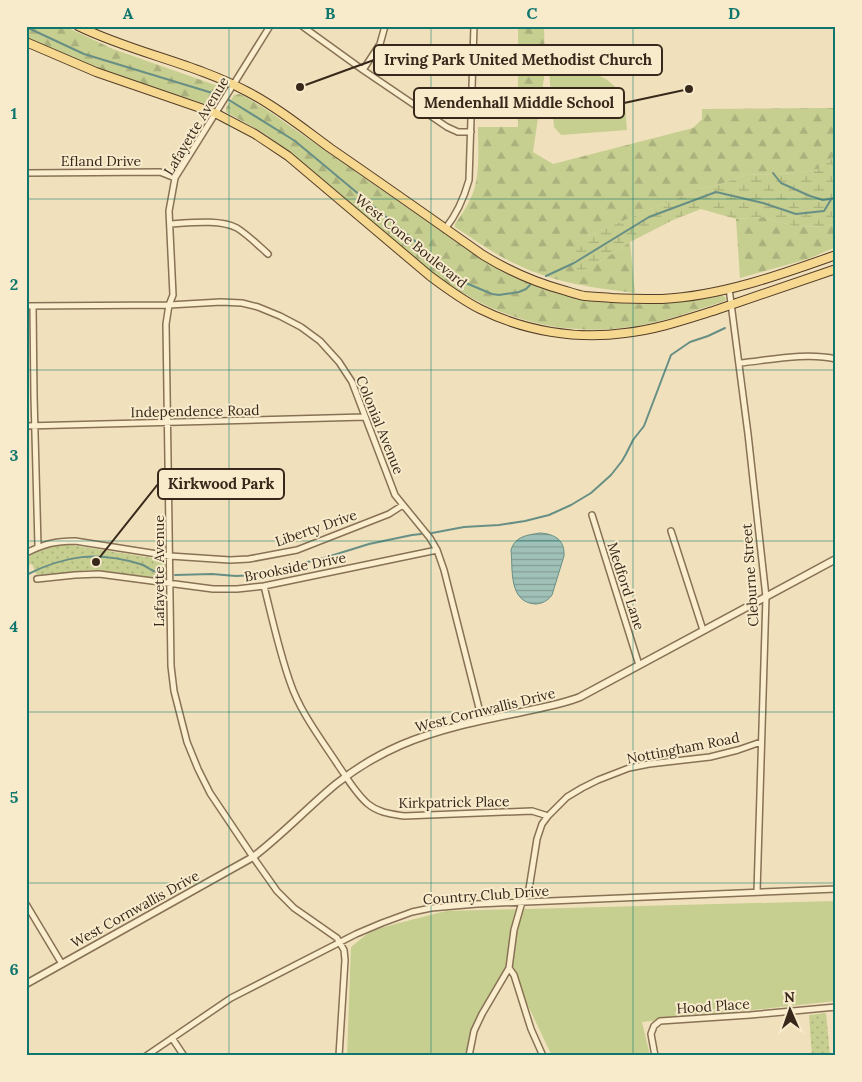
<svg xmlns="http://www.w3.org/2000/svg" width="862" height="1082" font-family="Lora,serif">
<style>
.grass{fill:#c6ce90}
.forest{fill:url(#forest-firs)}
.wetland{fill:url(#wetland-marsh)}
.park{fill:url(#park-dots)}
.water{fill:url(#water-rules);stroke:#688f85}
.lines{fill:none;stroke-linecap:round;stroke-linejoin:round}
.stream{stroke:#688f85;stroke-width:2}
.minor-casing{stroke:#887155;stroke-width:8}
.tertiary-casing{stroke:#887155;stroke-width:9}
.primary-casing{stroke:#553e2a;stroke-width:10}
.minor{stroke:#fbeecf;stroke-width:5}
.tertiary{stroke:#fbeecf;stroke-width:6}
.primary{stroke:#f7d890;stroke-width:8}
.grid{fill:none;stroke:#0f766e;stroke-width:1;stroke-opacity:0.55}
.labels{text-anchor:middle;dominant-baseline:central;stroke-width:4;stroke-linejoin:round;paint-order:stroke}
.street-label{font-size:14px;fill:#37281b;stroke:#f7ebcc}
.leader{fill:none;stroke:#37281b;stroke-width:2}
.callout-dot{fill:#37281b;stroke:#f7ebcc;stroke-width:2}
.callout{fill:#f7ebcc;stroke:#37281b;stroke-width:2}
.callout-label{font-size:15px;text-anchor:middle;font-weight:bold;fill:#37281b}
.neatline{fill:none;stroke:#0f766e;stroke-width:2}
.grid-label{font-size:16px;text-anchor:middle;font-weight:bold;fill:#0f766e}
</style>
<defs>
<pattern id="forest-firs" width="22" height="20" patternUnits="userSpaceOnUse" patternTransform="scale(1.25)"><rect width="22" height="20" fill="#c6ce90"/><path d="M5 1l3.5 6h-7zM16 11l3.5 6h-7z" fill="#abb17c"/></pattern>
<pattern id="wetland-marsh" width="20" height="14" patternUnits="userSpaceOnUse" patternTransform="scale(1.25)"><rect width="20" height="14" fill="#c6ce90"/><path d="M1 5h8M5 5V1M11 12h8M15 12V8" fill="none" stroke="#abb17c"/></pattern>
<pattern id="park-dots" width="8" height="8" patternUnits="userSpaceOnUse" patternTransform="scale(1.25)"><rect width="8" height="8" fill="#c6ce90"/><path d="M2 2h.1M6 6h.1" fill="none" stroke="#abb17c" stroke-width="1.8" stroke-linecap="round"/></pattern>
<pattern id="water-rules" width="6" height="5" patternUnits="userSpaceOnUse" patternTransform="scale(1.25)"><rect width="6" height="5" fill="#a0c1b7"/><path d="M0 2.5h6" fill="none" stroke="#839d94"/></pattern>
</defs>
<rect width="100%" height="100%" fill="#f0e1bc"/>
<path class="grass" d="M 571,68 L 589,71 L 606,79 L 620,91 L 625,105 L 627,130 L 561,135 L 554,127 L 549,71 Z
M 836,901 L 836,1001 L 642,1022 L 650,1056 L 552,1056 L 512,972 L 494,987 L 470,1033 L 467,1056 L 347,1056 L 351,947 L 372,930 L 446,911 Z"/>
<path class="forest" d="M 26,26 L 64,26 L 113,49 L 221,87 L 222,91 L 213,104 L 208,105 L 108,72 L 77,60 L 26,37 Z
M 518,26 L 544,26 L 545,71 L 533,152 L 553,164 L 693,128 L 702,119 L 702,109 L 836,108 L 836,155 L 818,169 L 800,173 L 746,175 L 718,185 L 702,188 L 589,235 L 572,259 L 579,272 L 601,261 L 630,242 L 635,293 C 595,288 555,283 518,265 C 495,255 475,240 455,227 L 455,224 C 463,213 470,202 474,190 C 480,172 478,146 478,127 L 518,127 Z
M 239,94 L 246,97 L 264,108 L 474,254 C 486,261 498,269 511,275 C 560,296 615,308 668,303 C 686,301 704,298 722,295 L 726,298 L 725,301 C 696,310 667,321 637,326 C 562,338 499,320 438,277 L 290,152 L 262,132 L 226,112 L 226,108 L 234,95 Z
M 764,217 L 797,227 L 825,226 L 836,223 L 836,247 L 808,259 L 740,278 L 736,219 Z"/>
<path class="wetland" d="M 836,155 L 836,223 L 825,226 L 797,227 L 764,217 L 736,219 L 701,209 L 673,220 L 630,242 L 601,261 L 579,273 L 572,260 L 575,252 L 589,235 L 702,188 L 718,185 L 746,175 L 800,173 L 818,169 Z"/>
<path class="park" d="M 64,544 L 165,560 L 166,579 L 90,570 L 37,576 L 32,564 L 26,566 L 26,555 L 51,545 Z
M 826,1013 L 830,1055 L 836,1056 L 812,1056 L 809,1015 Z"/>
<path class="water" d="M 540,533 C 555,534 565,540 564,556 L 552,595 C 548,601 541,604 535,604 C 508,602 513,568 511,550 C 515,536 528,535 540,533 Z"/>
<g class="lines">
<path class="stream" d="M 26,27 L 84,54 L 219,95
M 229,100 L 295,141 L 415,241 L 440,264 L 466,283 L 492,294 L 499,295 L 519,292 L 526,289 L 530,285
M 773,173 L 781,183 L 810,196 L 823,200 L 836,198
M 546,276 L 574,263 L 649,217 L 716,192 L 763,203 L 796,214 L 824,211 L 832,198
M 432,533 L 464,527 L 499,525 L 525,521 L 549,515 L 571,505 L 591,493 L 611,475 L 622,461 L 626,454 L 633,440 L 644,426 L 671,355 L 690,342 L 708,336 L 725,328
M 26,575 C 66,555 97,551 140,564 C 145,565 149,569 154,571 C 157,573 162,573 165,574
M 175,575 L 212,574 L 236,576 L 254,575 L 324,558 L 369,544 L 412,535 L 421,534"/>
<defs>
<path id="minor" d="M 270,26 L 175,178 L 169,211 L 173,295 L 169,305 L 166,324 L 171,666 L 174,691 L 187,742 L 198,769 L 210,793 L 253,857 L 277,891 L 294,908 L 337,938 L 344,950 L 345,960 L 339,1056
M 302,26 L 363,70 L 447,127 L 458,132 L 471,132
M 363,70 L 380,44 L 385,26
M 26,173 L 160,172 L 175,178
M 170,224 C 190,223 219,219 237,228 C 248,235 258,245 268,254
M 445,229 C 457,214 464,198 469,180 L 474,26
M 729,288 L 748,434 L 766,597 L 757,892
M 26,306 L 169,305 L 221,302 L 242,303 L 258,307 L 280,316 L 301,327 L 320,341 L 339,362 L 352,382 L 395,495 L 430,538 L 437,550 L 444,570 L 482,720
M 33,306 L 34,396 L 38,546
M 740,363 C 770,360 806,352 836,359
M 26,426 L 365,417
M 592,515 L 639,665
M 671,531 L 703,630
M 26,553 C 44,544 55,541 75,541 L 170,556 L 230,560 L 249,559 L 297,550 L 389,514 L 403,505
M 37,579 L 75,575 L 99,574 L 213,589 L 237,589 L 264,586 L 437,550
M 264,586 C 272,618 279,651 290,682 C 300,712 321,739 338,765 C 347,778 356,794 368,804 C 379,813 391,814 404,816 L 532,811 L 548,816
M 26,904 L 62,964
M 509,968 L 514,975 L 531,1029 L 543,1056
M 172,1038 L 184,1056
M 146,1056 L 231,998 L 356,934 L 382,923 L 412,912 L 431,908 L 477,904 L 836,889
M 469,1056 L 474,1031 L 482,1014 L 509,968 L 514,930 L 522,902 L 529,889 L 537,839 L 542,824 L 548,816 L 567,797 L 582,788 L 598,780 L 629,768 L 649,764 L 710,757 L 738,750 L 761,742
M 655,1056 L 651,1034 L 654,1026 L 660,1021 L 750,1015 L 836,1007"/>
<path id="tertiary" d="M 26,984 L 253,857 C 282,835 307,808 336,784 C 355,769 378,755 401,745 C 438,729 478,721 517,713 C 538,708 560,705 580,697 L 836,559"/>
<path id="primary" d="M 78,26 C 133,53 194,63 248,92 C 277,107 304,129 330,148 C 381,183 432,219 483,255 C 509,271 534,282 563,290 C 570,292 578,295 585,296 C 594,297 603,297 612,298 C 629,299 645,299 662,299 C 721,296 780,275 836,255
M 26,42 L 96,72 L 215,113 L 255,134 L 288,156 L 430,276 C 446,288 462,300 480,309 C 524,331 577,340 625,333 C 655,330 684,320 713,311 C 754,297 795,283 836,269"/>
</defs>
<use href="#minor" class="minor-casing"/>
<use href="#tertiary" class="tertiary-casing"/>
<use href="#primary" class="primary-casing"/>
<use href="#minor" class="minor"/>
<use href="#tertiary" class="tertiary"/>
<use href="#primary" class="primary"/>
</g>
<path class="grid" d="M 229,26 L 229,1056M 431,26 L 431,1056M 633,26 L 633,1056M 26,199 L 836,199M 26,370 L 836,370M 26,541 L 836,541M 26,712 L 836,712M 26,883 L 836,883"/>
<g class="labels">
<g class="street-label">
<text transform="translate(196 126) rotate(-59)">Lafayette Avenue</text>
<text x="101" y="161">Efland Drive</text>
<text transform="translate(411 241) rotate(39)">West Cone Boulevard</text>
<text transform="translate(195 411) rotate(-1)">Independence Road</text>
<text transform="translate(380 425) rotate(68)">Colonial Avenue</text>
<text transform="translate(316 528) rotate(-19)">Liberty Drive</text>
<text transform="translate(295 567) rotate(-11)">Brookside Drive</text>
<text transform="translate(159 571) rotate(-90)">Lafayette Avenue</text>
<text transform="translate(750 575) rotate(-94)">Cleburne Street</text>
<text transform="translate(626 586) rotate(72)">Medford Lane</text>
<text transform="translate(485 710) rotate(-14)">West Cornwallis Drive</text>
<text transform="translate(683 748) rotate(-11)">Nottingham Road</text>
<text transform="translate(454 802) rotate(-1)">Kirkpatrick Place</text>
<text transform="translate(486 895) rotate(-4)">Country Club Drive</text>
<text transform="translate(135 909) rotate(-29)">West Cornwallis Drive</text>
<text transform="translate(713 1006) rotate(-4)">Hood Place</text>
</g>
</g>
<path class="leader" d="M300 87L374 60M689 89L624 103M96 562L158 484"/>
<g class="callout-dot">
<circle cx="300" cy="87" r="5"/>
<circle cx="689" cy="89" r="5"/>
<circle cx="96" cy="562" r="5"/>
</g>
<g class="callout">
<rect x="374" y="45" width="288" height="30" rx="5"/>
<rect x="414" y="88" width="210" height="30" rx="5"/>
<rect x="158" y="469" width="126" height="30" rx="5"/>
</g>
<g class="callout-label">
<text x="518" y="65">Irving Park United Methodist Church</text>
<text x="519" y="108">Mendenhall Middle School</text>
<text x="221" y="489">Kirkwood Park</text>
</g>
<rect width="862" height="1082" fill="none" stroke="#f7ebcc" stroke-width="55"/>
<g transform="translate(790 1010) rotate(358)" stroke="#f7ebcc" stroke-width="4" paint-order="stroke">
<path d="M0-4L9 19L0 12L-9 19Z" fill="#37281b"/>
<text y="-8" font-size="14" font-weight="bold" text-anchor="middle" fill="#37281b">N</text>
</g>
<rect x="28" y="28" width="806" height="1026" class="neatline"/>
<g class="grid-label">
<text x="128" y="19">A</text>
<text x="330" y="19">B</text>
<text x="532" y="19">C</text>
<text x="734" y="19">D</text>
<text x="14" y="119">1</text>
<text x="14" y="290">2</text>
<text x="14" y="461">3</text>
<text x="14" y="632">4</text>
<text x="14" y="803">5</text>
<text x="14" y="975">6</text>
</g>
</svg>
